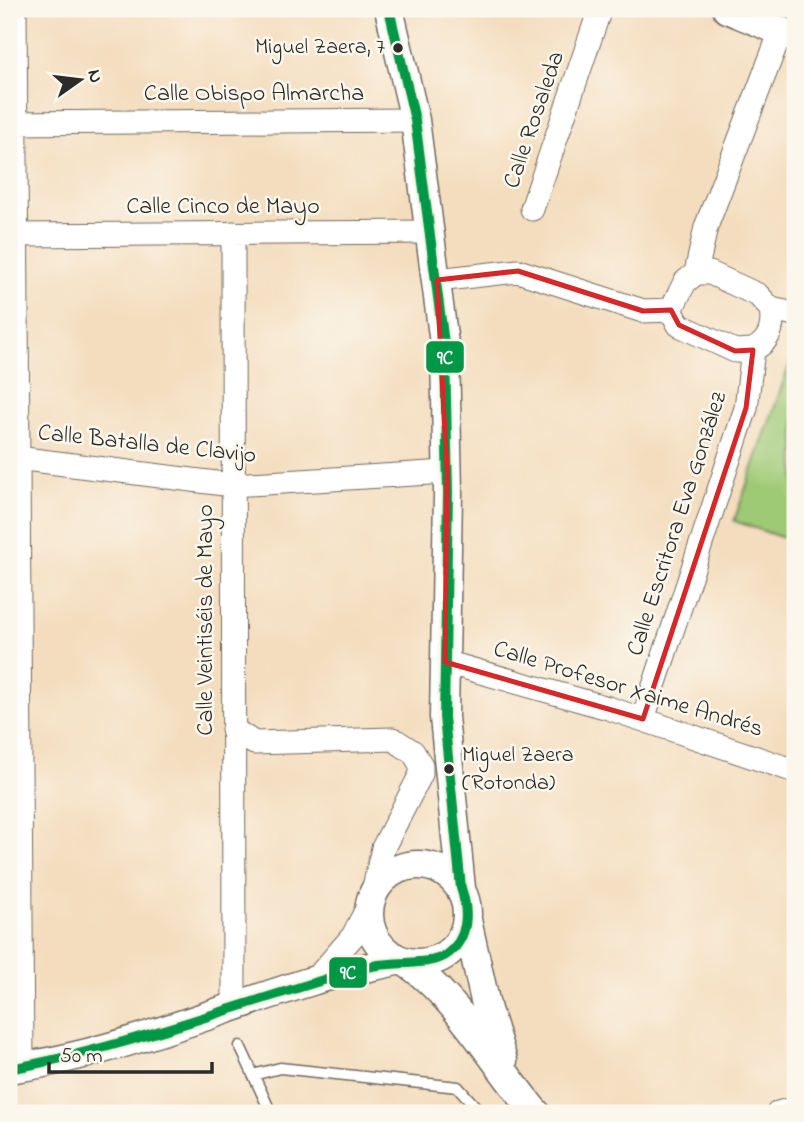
<svg xmlns="http://www.w3.org/2000/svg" width="804" height="1122" font-family="'Indie Flower',sans-serif">
<style>
.green{fill:#9ec975;stroke:#647a50;stroke-width:2}
.lines{fill:none;stroke-linecap:round;stroke-linejoin:round}
.service-casing{stroke:#71695e;stroke-width:13}
.minor-casing{stroke:#71695e;stroke-width:25}
.tertiary-casing{stroke:#71695e;stroke-width:31}
.service{stroke:#fff;stroke-width:10}
.minor{stroke:#fff;stroke-width:23}
.tertiary{stroke:#fff;stroke-width:28}
.bus-1-casing{stroke:#fbf7ec;stroke-width:16}
.bus-1{stroke:#009846;stroke-width:10}
.marked{fill:none;stroke:#d62828;stroke-width:5;stroke-linejoin:round}
.bus-dot{fill:#2b2b2b;stroke:#fbf7ec;stroke-width:2.5}
.labels{text-anchor:middle;dominant-baseline:central;stroke-width:5;stroke-linejoin:round;paint-order:stroke}
.bus-label{font-size:22px;fill:#2b2b2b;stroke:#fbf7ec;text-anchor:end}
.street-label{font-size:24px;fill:#2b2b2b;stroke:#fbf7ec}
.line-badge{stroke:#fbf7ec;stroke-width:2.5}
.badge-label{font-size:19px;text-anchor:middle;font-weight:bold;fill:#fff}
</style>
<rect width="100%" height="100%" fill="#fbf7ec"/>
<filter id="ink" filterUnits="userSpaceOnUse"><feTurbulence type="fractalNoise" baseFrequency=".0143" numOctaves="2"/><feDisplacementMap in="SourceGraphic" scale="14" xChannelSelector="R" yChannelSelector="G"/><feConvolveMatrix kernelMatrix="1 2 1 2 8 2 1 2 1" color-interpolation-filters="sRGB"/></filter>
<filter id="wash" filterUnits="userSpaceOnUse"><feTurbulence type="fractalNoise" baseFrequency=".00686" numOctaves="4" result="noise"/><feDisplacementMap in="SourceGraphic" scale="28" xChannelSelector="R" yChannelSelector="G"/><feGaussianBlur stdDeviation="1.57" result="paint"/><feColorMatrix in="noise" values="0 0 0 0 0 0 0 0 0 0 0 0 0 0 0 0 0 1.4 0 .05"/><feComposite in="paint" operator="in"/></filter>
<g filter="url(#wash)">
<rect width="100%" height="100%" fill="#f4ddbe"/>
<path class="green" d="M 795,349 L 795,542 L 734,521 Z"/>
</g>
<g filter="url(#ink)">
<g class="lines">
<defs>
<path id="service" d="M 240,1046 L 271,1113
M 253,1075 L 280,1068 L 458,1087 L 481,1113"/>
<path id="minor" d="M 15,9 L 22,1067
M 9,123 L 415,120
M 532,209 L 600,9
M 233,233 L 234,1007
M 15,235 L 431,232
M 696,273 L 710,273 L 758,295 L 771,309 L 795,314
M 437,280 L 518,271 L 643,311 L 671,310
M 671,310 L 685,282 L 696,273 L 706,227 L 781,31
M 671,310 L 679,325 L 735,351 L 753,350
M 9,457 L 232,485 L 447,472
M 445,662 L 608,708 L 795,771
M 643,719 L 746,408 L 753,350 C 770,341 774,327 771,309
M 233,729 L 254,743 L 393,739 L 413,752 L 421,765 L 421,774 L 383,848 L 373,892
M 315,980 L 353,936 L 369,905
M 778,1113 L 795,1108"/>
<path id="tertiary" d="M 389,9 L 415,120 L 445,351 L 448,493 L 444,717 L 461,888
M 727,9 L 795,37
M369 914a49 49 0 1 1 98 0a49 49 0 1 1-98 0Z
M 467,920 L 487,1010 L 503,1061
M 405,962 C 454,993 497,1068 536,1113
M 9,1069 C 114,1054 211,1012 312,981 C 341,972 371,967 401,960"/>
</defs>
<use href="#service" class="service-casing"/>
<use href="#minor" class="minor-casing"/>
<use href="#tertiary" class="tertiary-casing"/>
<use href="#service" class="service"/>
<use href="#minor" class="minor"/>
<use href="#tertiary" class="tertiary"/>
<defs>
<path id="bus-1" d="M 9,1069 C 131,1047 248,1000 368,967 C 390,961 430,966 446,955 C 469,939 469,912 461,888 L 444,717 L 448,493 L 445,351 L 415,120 L 389,9"/>
</defs>
<use href="#bus-1" class="bus-1-casing"/>
<use href="#bus-1" class="bus-1"/>
</g>
</g>
<path class="marked" d="M 518,271 L 643,311 L 671,310 L 679,325 L 735,351 L 753,350 L 746,408 L 643,719 L 445,662 L 447,472 L 437,280 Z"/>
<g class="bus-dot">
<circle cx="398" cy="48" r="6"/>
<circle cx="449" cy="769" r="6"/>
</g>
<g class="labels">
<g class="bus-label">
<text x="385" y="48">Miguel Zaera, 7</text>
<text x="462" y="756" text-anchor="start">Miguel Zaera<tspan x="462" dy="28">(Rotonda)</tspan></text>
</g>
<g class="street-label">
<text x="254" y="94">Calle Obispo Almarcha</text>
<text transform="translate(535 120) rotate(-71)">Calle Rosaleda</text>
<text x="223" y="207">Calle Cinco de Mayo</text>
<text transform="translate(147 445) rotate(6)">Calle Batalla de Clavijo</text>
<text transform="translate(678 524) rotate(-72)">Calle Escritora Eva González</text>
<text transform="translate(206 620) rotate(-90)">Calle Veintiséis de Mayo</text>
<text transform="translate(628 690) rotate(17)">Calle Profesor Xaime Andrés</text>
</g>
</g>
<g class="line-badge">
<rect x="425" y="340" width="40" height="34" rx="7" fill="#009846"/>
<rect x="328" y="956" width="40" height="33" rx="7" fill="#009846"/>
</g>
<g class="badge-label">
<text x="445" y="364">9C</text>
<text x="348" y="979">9C</text>
</g>
<rect width="804" height="1122" fill="none" stroke="#fbf7ec" stroke-width="35"/>
<g transform="translate(80 80) rotate(76)" stroke="#fbf7ec" stroke-width="5" paint-order="stroke">
<path d="M0-5L12 26L0 18L-12 26Z" fill="#2b2b2b"/>
<text y="-10" font-size="19" font-weight="bold" text-anchor="middle" fill="#2b2b2b">N</text>
</g>
<path d="M49 1062v10h163v-10" fill="none" stroke="#2b2b2b" stroke-width="3.5"/>
<text x="60" y="1062" font-size="21" fill="#2b2b2b" stroke="#fbf7ec" stroke-width="5" paint-order="stroke">50 m</text>
</svg>
